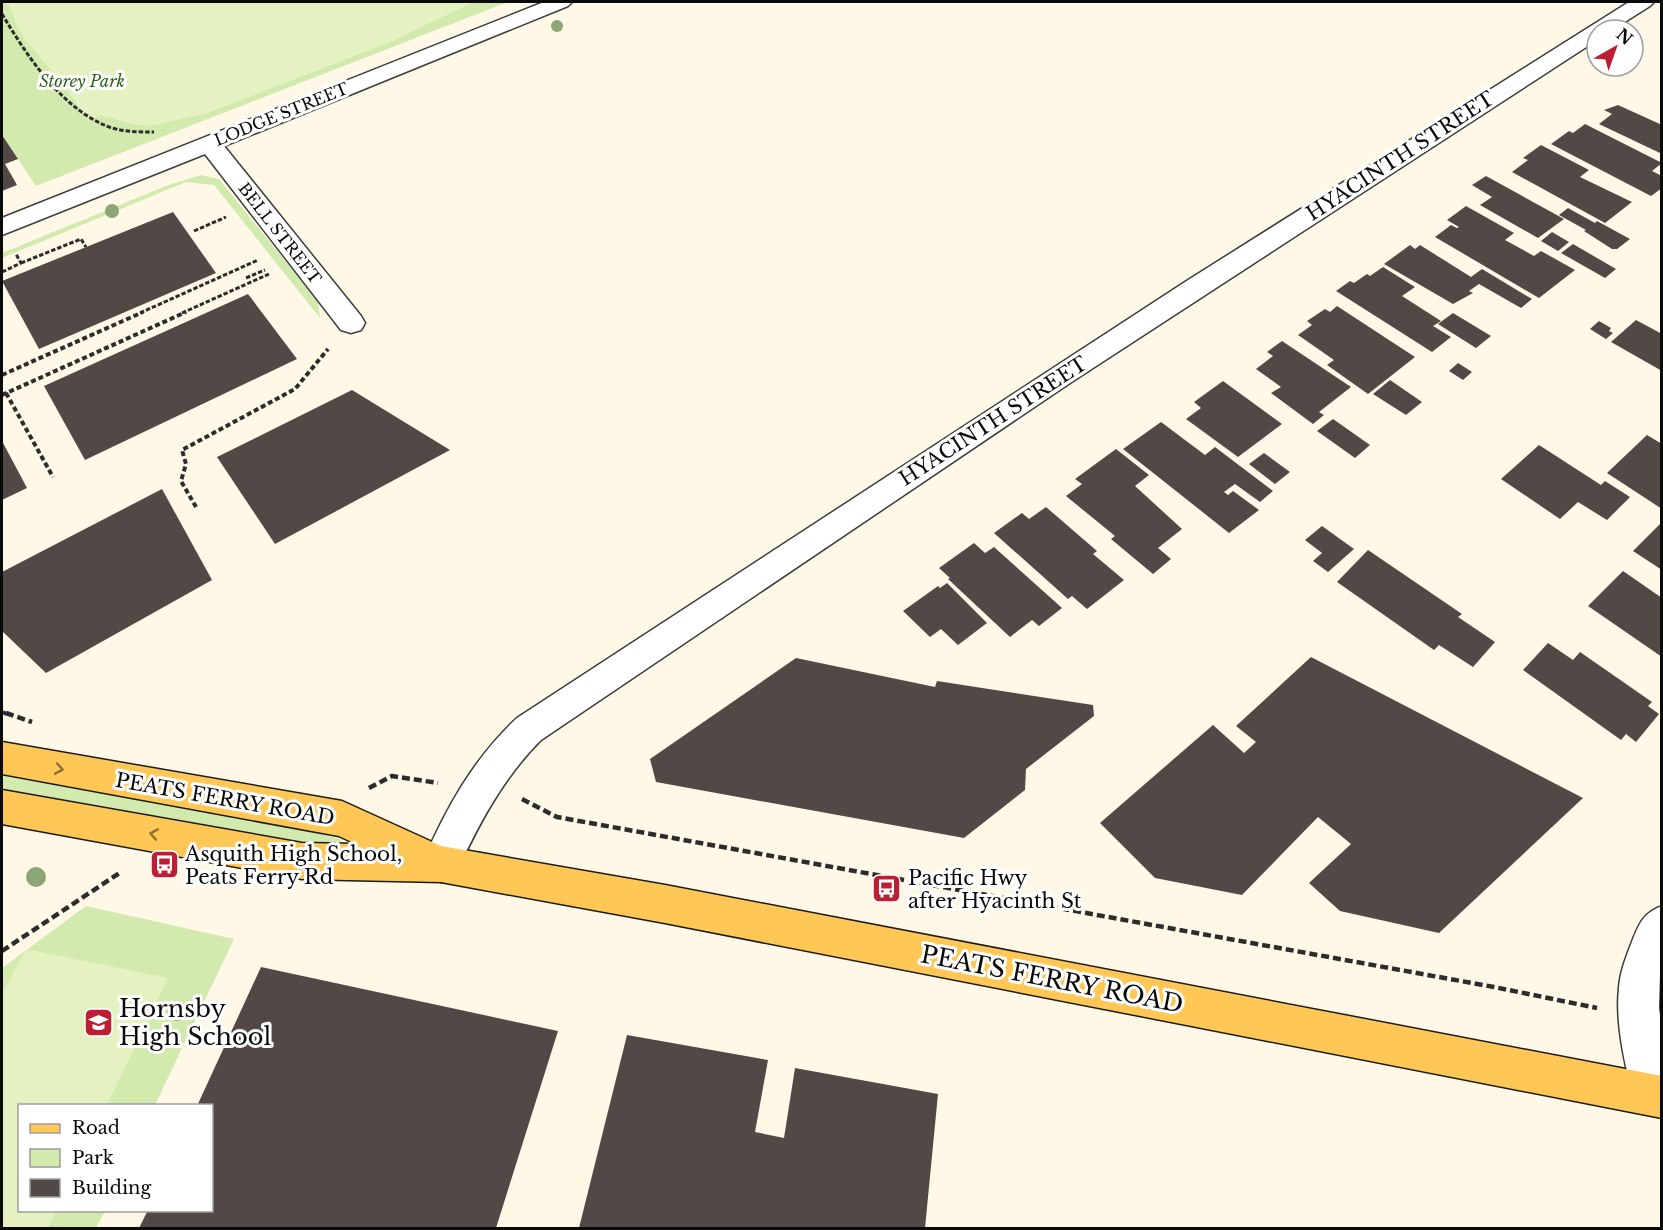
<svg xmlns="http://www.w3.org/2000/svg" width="1663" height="1230" font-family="'Libre Baskerville',serif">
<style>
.green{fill:#d3eaaf}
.pitch{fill:#e4f1c1}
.building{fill:#524946}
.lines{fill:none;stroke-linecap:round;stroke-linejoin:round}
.minor-casing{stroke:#3d3d3d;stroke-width:3}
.major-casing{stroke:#1b1b1b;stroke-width:3}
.path-far2{stroke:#2c2c2c;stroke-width:3;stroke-dasharray:4.5 2;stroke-linecap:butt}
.path-far1{stroke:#2c2c2c;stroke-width:4;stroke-dasharray:5 3;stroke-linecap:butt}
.path{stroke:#2c2c2c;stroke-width:4.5;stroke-dasharray:8 4;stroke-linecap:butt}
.minor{fill:#fff;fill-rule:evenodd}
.major{fill:#ffc756;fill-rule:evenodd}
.tree{fill:#8ca675}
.oneway{stroke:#917234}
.labels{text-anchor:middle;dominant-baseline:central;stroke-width:6;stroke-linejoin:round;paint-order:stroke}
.far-park-label{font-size:16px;font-style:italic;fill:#2e6219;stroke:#fff}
.far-street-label{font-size:16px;fill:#0a0a0a;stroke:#fff}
.street-label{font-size:20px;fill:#0a0a0a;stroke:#fff}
.poi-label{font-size:20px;fill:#0a0a0a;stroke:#fff;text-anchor:start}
.near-street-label{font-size:24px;fill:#0a0a0a;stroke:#fff}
.near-poi-label{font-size:24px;fill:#0a0a0a;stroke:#fff;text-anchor:start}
</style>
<rect width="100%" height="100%" fill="#fff8e6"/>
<path class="green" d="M 2,2 L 508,2 L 36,186 L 2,135 Z
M 201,175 L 219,179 L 318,302 L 320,318 L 214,185 L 186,182 L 2,258 L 2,253 L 171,184 Z
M 2,776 L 291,826 L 343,840 L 333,845 L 280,844 L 2,794 Z
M 86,906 L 234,939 L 155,1105 L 20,1106 L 20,1210 L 105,1211 L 96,1228 L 2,1228 L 2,968 Z"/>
<path class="pitch" d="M 6,2 L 474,2 L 388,43 L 208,113 L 150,126 L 133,124 L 100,115 L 88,120 L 62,83 L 26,41 L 17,27 L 11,9 Z
M 26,949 L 168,978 L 107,1105 L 20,1106 L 20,1210 L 56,1211 L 48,1228 L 2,1228 L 2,994 Z"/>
<path class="building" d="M 1618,105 L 1662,125 L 1662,154 L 1599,124 L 1612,114 L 1604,110 Z
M 1585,124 L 1662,163 L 1652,171 L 1662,176 L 1662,188 L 1651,196 L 1551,144 L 1569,131 L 1573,133 Z
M 2,135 L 18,159 L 5,164 L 17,185 L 2,191 Z
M 1541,145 L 1589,170 L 1580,177 L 1632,202 L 1605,223 L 1512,172 L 1528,160 L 1523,158 Z
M 1486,176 L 1564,219 L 1538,238 L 1480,205 L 1492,197 L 1472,185 Z
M 1466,206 L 1514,233 L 1505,240 L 1534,256 L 1541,251 L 1575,270 L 1539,298 L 1435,237 L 1451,225 L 1457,228 L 1459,227 L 1447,220 Z
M 1568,208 L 1595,223 L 1597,221 L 1630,239 L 1617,249 L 1612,249 L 1584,231 L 1586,230 L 1559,215 Z
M 173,212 L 216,273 L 39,349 L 2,281 Z
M 1552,232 L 1569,242 L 1558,251 L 1541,241 Z
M 1573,244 L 1616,269 L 1605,278 L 1561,253 Z
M 1410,245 L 1415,249 L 1420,245 L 1471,277 L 1482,269 L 1532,299 L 1521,308 L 1479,284 L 1469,291 L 1473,293 L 1453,304 L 1384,264 Z
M 1383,267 L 1415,287 L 1402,296 L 1441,321 L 1433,326 L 1451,337 L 1432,352 L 1336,291 L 1350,281 L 1354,283 L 1367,274 L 1370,276 Z
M 248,294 L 297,359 L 85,460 L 44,386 Z
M 1337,306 L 1415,357 L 1368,394 L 1327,365 L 1334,360 L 1298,335 L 1312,325 L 1307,321 L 1325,309 L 1330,312 Z
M 1453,313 L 1491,336 L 1476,348 L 1438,324 Z
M 1636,320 L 1662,334 L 1662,371 L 1611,342 Z
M 1599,321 L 1611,328 L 1609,331 L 1613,333 L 1606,339 L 1590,329 Z
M 1282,341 L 1351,387 L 1319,412 L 1324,415 L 1313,424 L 1271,393 L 1281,387 L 1256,369 L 1273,356 L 1267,352 Z
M 1458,363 L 1472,372 L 1463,380 L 1449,371 Z
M 1390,380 L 1422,402 L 1406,415 L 1373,394 Z
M 1223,381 L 1282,424 L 1238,457 L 1186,419 L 1201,408 L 1194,402 Z
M 352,390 L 450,450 L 275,544 L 217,457 Z
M 1333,419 L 1370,445 L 1355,458 L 1317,431 Z
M 1161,422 L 1205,455 L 1215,447 L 1273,491 L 1260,502 L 1235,484 L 1224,492 L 1228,495 L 1233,491 L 1259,510 L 1229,533 L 1123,449 Z
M 1647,435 L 1662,444 L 1662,509 L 1607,473 Z
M 2,441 L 27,488 L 2,500 Z
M 1539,445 L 1601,485 L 1605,481 L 1630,497 L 1607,520 L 1578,502 L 1560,519 L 1501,479 Z
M 1116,449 L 1149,475 L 1135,486 L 1182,529 L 1158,548 L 1171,559 L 1153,574 L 1111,539 L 1115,536 L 1066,496 L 1082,484 L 1075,479 Z
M 1264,453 L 1290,472 L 1275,484 L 1249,464 Z
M 162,489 L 212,580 L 46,673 L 2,631 L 2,572 Z
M 1046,507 L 1097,551 L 1093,554 L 1124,580 L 1087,609 L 1072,596 L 1068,599 L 994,533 L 1022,513 L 1029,519 Z
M 1662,522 L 1662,570 L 1633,551 Z
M 1322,526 L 1354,549 L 1328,572 L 1313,561 L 1322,553 L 1305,540 Z
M 974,543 L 985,553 L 994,547 L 1062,608 L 1039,626 L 1032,620 L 1010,637 L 948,579 L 950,578 L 939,568 Z
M 1368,550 L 1462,614 L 1458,617 L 1495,642 L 1473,667 L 1439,645 L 1434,650 L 1337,582 Z
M 1623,571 L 1662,598 L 1662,657 L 1588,606 Z
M 947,583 L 987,623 L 958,645 L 941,629 L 930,637 L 903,611 L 938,586 L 940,588 Z
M 1548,643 L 1573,660 L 1580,652 L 1652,702 L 1648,706 L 1659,714 L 1636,742 L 1626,734 L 1621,740 L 1523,670 Z
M 1311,657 L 1583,798 L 1439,933 L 1340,911 L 1309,883 L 1351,844 L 1318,817 L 1242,895 L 1155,878 L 1100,823 L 1213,725 L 1244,753 L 1256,742 L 1236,726 Z
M 796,658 L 935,687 L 937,681 L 1093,705 L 1094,716 L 1026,769 L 1025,790 L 964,838 L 656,782 L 650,759 Z
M 261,967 L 558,1031 L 496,1228 L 139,1228 L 148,1210 L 212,1210 L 212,1106 L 197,1106 Z
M 627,1035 L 768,1060 L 755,1132 L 784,1138 L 795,1068 L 938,1094 L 925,1228 L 579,1228 Z"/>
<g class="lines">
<defs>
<path id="minor" d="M 544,2 L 572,2 L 568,6 L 224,146 L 361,316 L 365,323 L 361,330 L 351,333 L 341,330 L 205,154 L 2,235 L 2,218 Z
M 1629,2 L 1654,2 L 1650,6 L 1612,30 L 1597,30 L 1597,40 L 1070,383 L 541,740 C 501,780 478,826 454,877 L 441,882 L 428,877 L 422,864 C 445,810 473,759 517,718 L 1185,282 Z
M 1662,906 L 1659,1008 L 1662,1030 L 1662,1113 L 1654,1116 L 1639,1110 C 1626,1077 1615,1023 1619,988 C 1620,971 1627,955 1633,939 C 1640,922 1644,913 1662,906 Z"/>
<path id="major" d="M 2,742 L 342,801 L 441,846 L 665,885 L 1662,1076 L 1662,1118 L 665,923 L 441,882 L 302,879 L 2,824 L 2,790 L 302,843 L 356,844 L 339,836 L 2,774 Z"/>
</defs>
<use href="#minor" class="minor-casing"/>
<use href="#major" class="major-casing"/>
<path class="path-far2" d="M 2,14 C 26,54 57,102 100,123 C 116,132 136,132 154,132
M 194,231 L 226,217
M 21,263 L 81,239 L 86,247
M 2,272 L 21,263 L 16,254
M 246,278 L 265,270
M 140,313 L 258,260
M 182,313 L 269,274"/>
<path class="path-far1" d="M 2,375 L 143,312
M 6,393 L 53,477
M 2,395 L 186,312
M 196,507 L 181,481 L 186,464 L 182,450 L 295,389 L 328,349
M 2,712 L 10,715"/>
<path class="path" d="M 6,713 L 32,722
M 369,788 L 392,776 L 438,783
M 522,799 L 557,817 L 1494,987 L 1597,1008
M 2,951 L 121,872"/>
<use href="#minor" class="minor"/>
<use href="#major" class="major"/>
</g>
<g class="tree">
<circle cx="557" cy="26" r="6"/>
<circle cx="112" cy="211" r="7"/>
<circle cx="36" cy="877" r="10"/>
<circle cx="177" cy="1011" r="10"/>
</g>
<defs><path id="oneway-chevron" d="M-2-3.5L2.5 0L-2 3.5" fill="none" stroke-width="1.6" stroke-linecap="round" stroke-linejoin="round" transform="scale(1.5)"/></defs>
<g class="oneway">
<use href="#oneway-chevron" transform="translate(59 769) rotate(10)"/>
<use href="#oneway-chevron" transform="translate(154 834) rotate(-170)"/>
</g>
<defs>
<symbol id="bus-square" viewBox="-11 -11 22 22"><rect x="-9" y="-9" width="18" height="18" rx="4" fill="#bd1e33" stroke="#fff"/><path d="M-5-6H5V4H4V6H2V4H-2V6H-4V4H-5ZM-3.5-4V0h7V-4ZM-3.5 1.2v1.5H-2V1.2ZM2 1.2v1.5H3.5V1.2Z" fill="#fff"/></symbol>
<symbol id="school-square" viewBox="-11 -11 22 22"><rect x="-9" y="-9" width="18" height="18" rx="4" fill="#bd1e33" stroke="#fff"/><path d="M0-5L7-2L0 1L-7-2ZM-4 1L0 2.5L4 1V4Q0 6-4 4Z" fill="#fff"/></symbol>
</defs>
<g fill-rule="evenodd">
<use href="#bus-square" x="148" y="848" width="33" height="33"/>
<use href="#bus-square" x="870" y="872" width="33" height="33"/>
<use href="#school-square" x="82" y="1006" width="33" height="33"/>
</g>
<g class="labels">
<g class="far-park-label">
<text x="82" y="81">Storey Park</text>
</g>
<g class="far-street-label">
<text transform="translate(281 114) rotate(-22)">LODGE STREET</text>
<text transform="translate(280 233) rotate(52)">BELL STREET</text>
</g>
<g class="street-label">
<text transform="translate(1400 156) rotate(-33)">HYACINTH STREET</text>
<text transform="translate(993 421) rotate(-33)">HYACINTH STREET</text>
<text transform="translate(225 799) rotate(10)">PEATS FERRY ROAD</text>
</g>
<g class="poi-label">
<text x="185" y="854">Asquith High School,<tspan x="185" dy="23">Peats Ferry Rd</tspan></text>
<text x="908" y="878">Pacific Hwy<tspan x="908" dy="23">after Hyacinth St</tspan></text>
</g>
<g class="near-street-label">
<text transform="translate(1052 979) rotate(11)">PEATS FERRY ROAD</text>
</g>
<g class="near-poi-label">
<text x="119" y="1008">Hornsby<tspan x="119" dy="28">High School</tspan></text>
</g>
</g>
<rect width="1663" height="1230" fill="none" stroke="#0a0a0a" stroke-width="6"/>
<rect x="18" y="1104" width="195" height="108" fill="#ffffff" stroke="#9d9d9d" stroke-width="1.5"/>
<rect x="30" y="1124" width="30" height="9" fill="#ffc756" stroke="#9d9d9d" stroke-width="1.5"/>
<text x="72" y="1134" font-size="18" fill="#0a0a0a">Road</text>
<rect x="30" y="1149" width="30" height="18" fill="#d3eaaf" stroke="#9d9d9d" stroke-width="1.5"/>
<text x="72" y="1164" font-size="18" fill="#0a0a0a">Park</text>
<rect x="30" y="1179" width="30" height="18" fill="#524946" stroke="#9d9d9d" stroke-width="1.5"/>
<text x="72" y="1194" font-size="18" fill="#0a0a0a">Building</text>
<g transform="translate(1615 48) rotate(40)"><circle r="28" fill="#ffffff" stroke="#9d9d9d" stroke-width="1.5"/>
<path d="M0-4.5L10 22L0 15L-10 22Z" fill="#bd1e33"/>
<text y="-9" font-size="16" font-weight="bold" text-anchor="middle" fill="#0a0a0a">N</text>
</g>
</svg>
